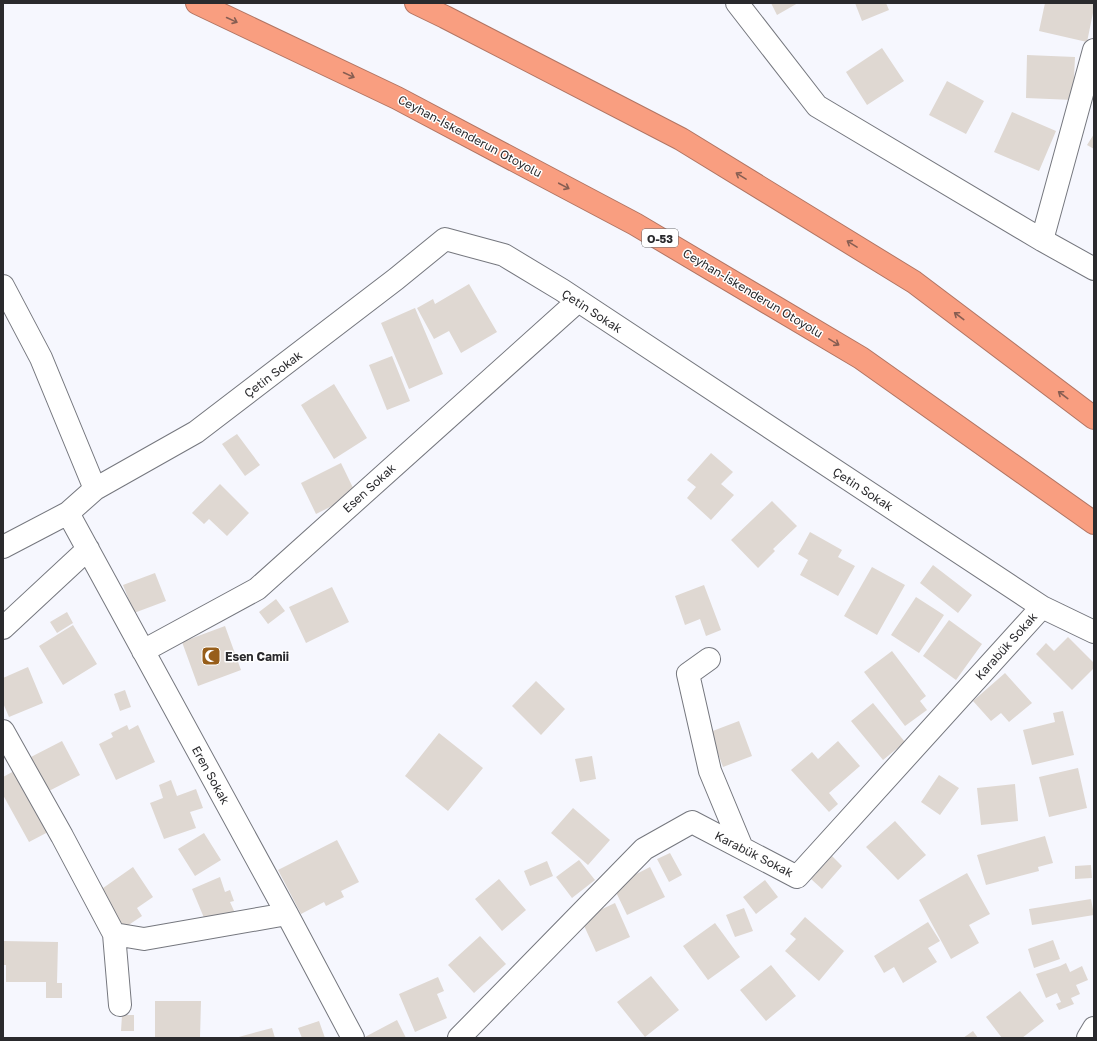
<svg xmlns="http://www.w3.org/2000/svg" width="1097" height="1041" font-family="'Golos Text',sans-serif">
<style>
.building{fill:#dfd8d2}
.lines{fill:none;stroke-linecap:round;stroke-linejoin:round}
.minor-casing{stroke:#75777e;stroke-width:24}
.tertiary-casing{stroke:#75777e;stroke-width:24}
.motorway-casing{stroke:#b17563;stroke-width:24}
.minor{stroke:#fff;stroke-width:22}
.tertiary{stroke:#fff;stroke-width:22}
.motorway{stroke:#f99e80;stroke-width:22}
.oneway{stroke:#875e52}
.labels{text-anchor:middle;dominant-baseline:central;stroke-width:3;stroke-linejoin:round;paint-order:stroke}
.shield{fill:#fff;stroke:#6a6a6c;stroke-width:1}
.shield-label{font-size:11px;font-weight:bold;fill:#2a2a2d}
.street-label{font-size:12px;fill:#2a2a2d;stroke:#fff}
.poi-label{font-size:12px;font-weight:bold;fill:#2a2a2d;stroke:#fff;text-anchor:start}
</style>
<rect width="100%" height="100%" fill="#f6f7fe"/>
<path class="building" d="M 771,3 L 798,3 L 777,15 Z
M 855,3 L 886,3 L 889,10 L 862,21 Z
M 1045,3 L 1094,3 L 1094,8 L 1087,42 L 1039,31 Z
M 882,48 L 904,81 L 867,105 L 846,72 Z
M 1027,55 L 1075,57 L 1073,100 L 1026,98 Z
M 947,81 L 984,101 L 966,134 L 929,115 Z
M 1012,112 L 1056,131 L 1039,171 L 994,152 Z
M 1094,134 L 1094,149 L 1087,145 Z
M 469,284 L 497,332 L 461,353 L 449,331 L 434,339 L 417,308 L 433,299 L 435,304 Z
M 415,308 L 443,374 L 409,389 L 381,323 Z
M 392,356 L 410,401 L 387,410 L 369,365 Z
M 334,384 L 367,438 L 334,459 L 301,405 Z
M 237,434 L 260,465 L 245,476 L 222,444 Z
M 711,453 L 733,472 L 721,484 L 734,495 L 711,520 L 687,498 L 696,487 L 687,480 Z
M 341,463 L 356,494 L 316,514 L 301,483 Z
M 220,484 L 249,513 L 227,536 L 209,519 L 204,524 L 192,513 Z
M 772,501 L 797,526 L 773,549 L 775,551 L 758,568 L 731,540 Z
M 810,532 L 842,550 L 838,557 L 855,566 L 838,596 L 800,575 L 808,560 L 798,554 Z
M 933,565 L 972,595 L 958,613 L 920,583 Z
M 872,567 L 905,585 L 877,635 L 844,616 Z
M 155,573 L 166,601 L 134,613 L 123,585 Z
M 704,585 L 721,630 L 706,636 L 700,619 L 685,625 L 675,596 Z
M 332,587 L 349,622 L 306,643 L 289,607 Z
M 916,597 L 944,615 L 919,653 L 891,635 Z
M 276,599 L 285,611 L 268,624 L 259,612 Z
M 67,612 L 73,623 L 57,633 L 50,622 Z
M 949,620 L 982,644 L 956,680 L 923,656 Z
M 73,625 L 97,664 L 63,685 L 39,646 Z
M 225,626 L 241,670 L 198,686 L 182,642 Z
M 1068,637 L 1094,663 L 1094,668 L 1072,690 L 1036,654 L 1046,643 L 1054,651 Z
M 892,651 L 926,696 L 920,701 L 927,710 L 905,726 L 864,672 Z
M 28,667 L 43,703 L 9,717 L 3,703 L 3,678 Z
M 1005,673 L 1032,703 L 1009,722 L 1001,713 L 991,721 L 973,701 Z
M 536,681 L 565,709 L 541,735 L 512,706 Z
M 125,690 L 131,707 L 120,711 L 114,694 Z
M 873,703 L 905,742 L 883,760 L 851,721 Z
M 1063,711 L 1074,755 L 1032,765 L 1023,730 L 1055,722 L 1053,713 Z
M 739,721 L 752,756 L 723,767 L 710,732 Z
M 127,725 L 129,730 L 138,725 L 155,762 L 116,780 L 99,744 L 113,737 L 111,733 Z
M 439,733 L 483,768 L 448,811 L 405,776 Z
M 62,741 L 80,775 L 47,792 L 29,758 Z
M 838,741 L 860,766 L 829,793 L 838,804 L 829,812 L 791,770 L 812,752 L 818,759 Z
M 592,756 L 596,779 L 580,782 L 575,759 Z
M 1078,768 L 1087,808 L 1049,817 L 1039,777 Z
M 16,770 L 50,831 L 29,842 L 3,795 L 3,777 Z
M 939,775 L 959,788 L 940,815 L 921,802 Z
M 171,780 L 177,796 L 196,789 L 203,808 L 190,812 L 196,828 L 164,839 L 150,803 L 163,798 L 159,785 Z
M 1015,784 L 1018,821 L 981,825 L 977,788 Z
M 573,808 L 610,840 L 588,865 L 551,833 Z
M 895,821 L 926,855 L 898,880 L 866,847 Z
M 204,833 L 221,860 L 195,876 L 178,849 Z
M 1045,836 L 1053,863 L 1038,867 L 1039,871 L 986,885 L 977,855 Z
M 337,840 L 359,882 L 341,891 L 344,897 L 326,906 L 324,902 L 301,914 L 278,870 Z
M 670,853 L 682,875 L 669,882 L 657,859 Z
M 832,856 L 842,866 L 822,889 L 811,879 Z
M 579,860 L 595,880 L 572,898 L 556,877 Z
M 547,861 L 553,876 L 530,886 L 524,871 Z
M 1091,865 L 1092,878 L 1075,879 L 1075,866 Z
M 133,867 L 153,897 L 137,908 L 142,916 L 121,930 L 96,893 Z
M 650,867 L 665,897 L 627,915 L 613,886 Z
M 967,873 L 990,914 L 969,925 L 979,943 L 951,959 L 919,900 Z
M 220,877 L 225,892 L 230,890 L 234,901 L 230,902 L 235,913 L 207,925 L 192,889 Z
M 499,879 L 526,910 L 502,931 L 475,899 Z
M 765,880 L 778,897 L 756,914 L 743,897 Z
M 1091,899 L 1094,915 L 1032,925 L 1029,909 Z
M 615,903 L 630,937 L 596,952 L 581,919 Z
M 744,908 L 753,931 L 735,937 L 726,915 Z
M 805,917 L 844,951 L 819,981 L 785,951 L 796,939 L 790,934 Z
M 928,922 L 940,941 L 928,948 L 937,962 L 903,983 L 894,967 L 884,973 L 874,956 Z
M 715,923 L 740,957 L 708,980 L 683,946 Z
M 480,936 L 506,964 L 474,993 L 448,965 Z
M 1053,940 L 1060,959 L 1034,968 L 1028,949 Z
M 3,941 L 58,942 L 57,983 L 62,983 L 62,998 L 46,998 L 46,982 L 6,982 L 6,965 L 3,965 Z
M 1066,963 L 1070,972 L 1082,966 L 1088,980 L 1076,985 L 1080,994 L 1071,998 L 1074,1004 L 1059,1010 L 1056,1004 L 1061,1002 L 1057,993 L 1046,998 L 1036,974 L 1060,966 Z
M 771,965 L 796,996 L 766,1021 L 740,990 Z
M 651,976 L 679,1010 L 645,1037 L 617,1002 Z
M 438,977 L 444,991 L 437,994 L 447,1018 L 415,1032 L 399,994 Z
M 1020,991 L 1044,1021 L 1022,1038 L 1002,1038 L 986,1017 Z
M 155,1001 L 201,1001 L 200,1038 L 155,1038 Z
M 122,1015 L 134,1015 L 134,1031 L 121,1031 Z
M 397,1020 L 406,1038 L 363,1038 Z
M 319,1021 L 325,1038 L 302,1038 L 298,1028 Z
M 272,1028 L 275,1038 L 235,1038 Z
M 973,1031 L 978,1038 L 963,1038 Z"/>
<g class="lines">
<defs>
<path id="minor" d="M 737,3 L 817,106 L 1042,240 L 1094,269
M 1042,240 L 1094,50
M 3,286 L 41,358 L 95,489
M 68,513 L 287,914 L 353,1038
M 3,547 L 68,513 L 95,489 L 196,432 L 396,279 L 445,239 L 504,255 L 562,290 L 1042,607 L 1094,632
M 3,628 L 88,549
M 143,651 L 257,589 L 578,301
M 709,659 L 688,674 L 710,771 L 742,848
M 3,731 L 62,836 L 114,934 L 144,939 L 287,914
M 114,934 L 120,1005
M 459,1038 L 644,849 L 692,822 L 797,877 L 1042,607"/>
<path id="tertiary" d="M 1088,1038 L 1094,1028"/>
<path id="motorway" d="M 197,3 L 397,98 L 635,224 L 861,358 L 1094,523
M 416,3 L 445,17 L 681,139 L 914,282 L 1094,418"/>
</defs>
<use href="#minor" class="minor-casing"/>
<use href="#tertiary" class="tertiary-casing"/>
<use href="#motorway" class="motorway-casing"/>
<use href="#minor" class="minor"/>
<use href="#tertiary" class="tertiary"/>
<use href="#motorway" class="motorway"/>
</g>
<defs><path id="oneway-shaft" d="M-6 0H5M1.5-3L5.5 0L1.5 3" fill="none" stroke-width="1.6" stroke-linecap="round" stroke-linejoin="round"/></defs>
<g class="oneway">
<use href="#oneway-shaft" transform="translate(232 20) rotate(25)"/>
<use href="#oneway-shaft" transform="translate(349 75) rotate(25)"/>
<use href="#oneway-shaft" transform="translate(741 176) rotate(-148)"/>
<use href="#oneway-shaft" transform="translate(564 186) rotate(28)"/>
<use href="#oneway-shaft" transform="translate(852 244) rotate(-148)"/>
<use href="#oneway-shaft" transform="translate(959 316) rotate(-143)"/>
<use href="#oneway-shaft" transform="translate(834 342) rotate(31)"/>
<use href="#oneway-shaft" transform="translate(1063 395) rotate(-143)"/>
</g>
<defs>
<symbol id="mosque-square" viewBox="-11 -11 22 22"><rect x="-9" y="-9" width="18" height="18" rx="4" fill="#975e1a" stroke="#fff"/><path d="M3.5-4.9A6 6 0 1 0 3.5 4.9A5 5 0 1 1 3.5-4.9Z" fill="#fff"/></symbol>
</defs>
<g fill-rule="evenodd">
<use href="#mosque-square" x="200" y="645" width="22" height="22"/>
</g>
<g class="labels">
<rect class="shield" x="642" y="229" width="36" height="18" rx="3"/>
<g class="shield-label">
<text x="660" y="238">O-53</text>
</g>
<g class="street-label">
<text transform="translate(470 136) rotate(28)">Ceyhan-İskenderun Otoyolu</text>
<text transform="translate(753 293) rotate(31)">Ceyhan-İskenderun Otoyolu</text>
<text transform="translate(592 311) rotate(33)">Çetin Sokak</text>
<text transform="translate(273 374) rotate(-37)">Çetin Sokak</text>
<text transform="translate(369 488) rotate(-42)">Esen Sokak</text>
<text transform="translate(863 489) rotate(33)">Çetin Sokak</text>
<text transform="translate(1006 646) rotate(-48)">Karabük Sokak</text>
<text transform="translate(211 775) rotate(61)">Eren Sokak</text>
<text transform="translate(754 854) rotate(27)">Karabük Sokak</text>
</g>
<g class="poi-label">
<text x="225" y="656">Esen Camii</text>
</g>
</g>
<rect width="1097" height="1041" fill="none" stroke="#2a2a2d" stroke-width="8"/>
</svg>
